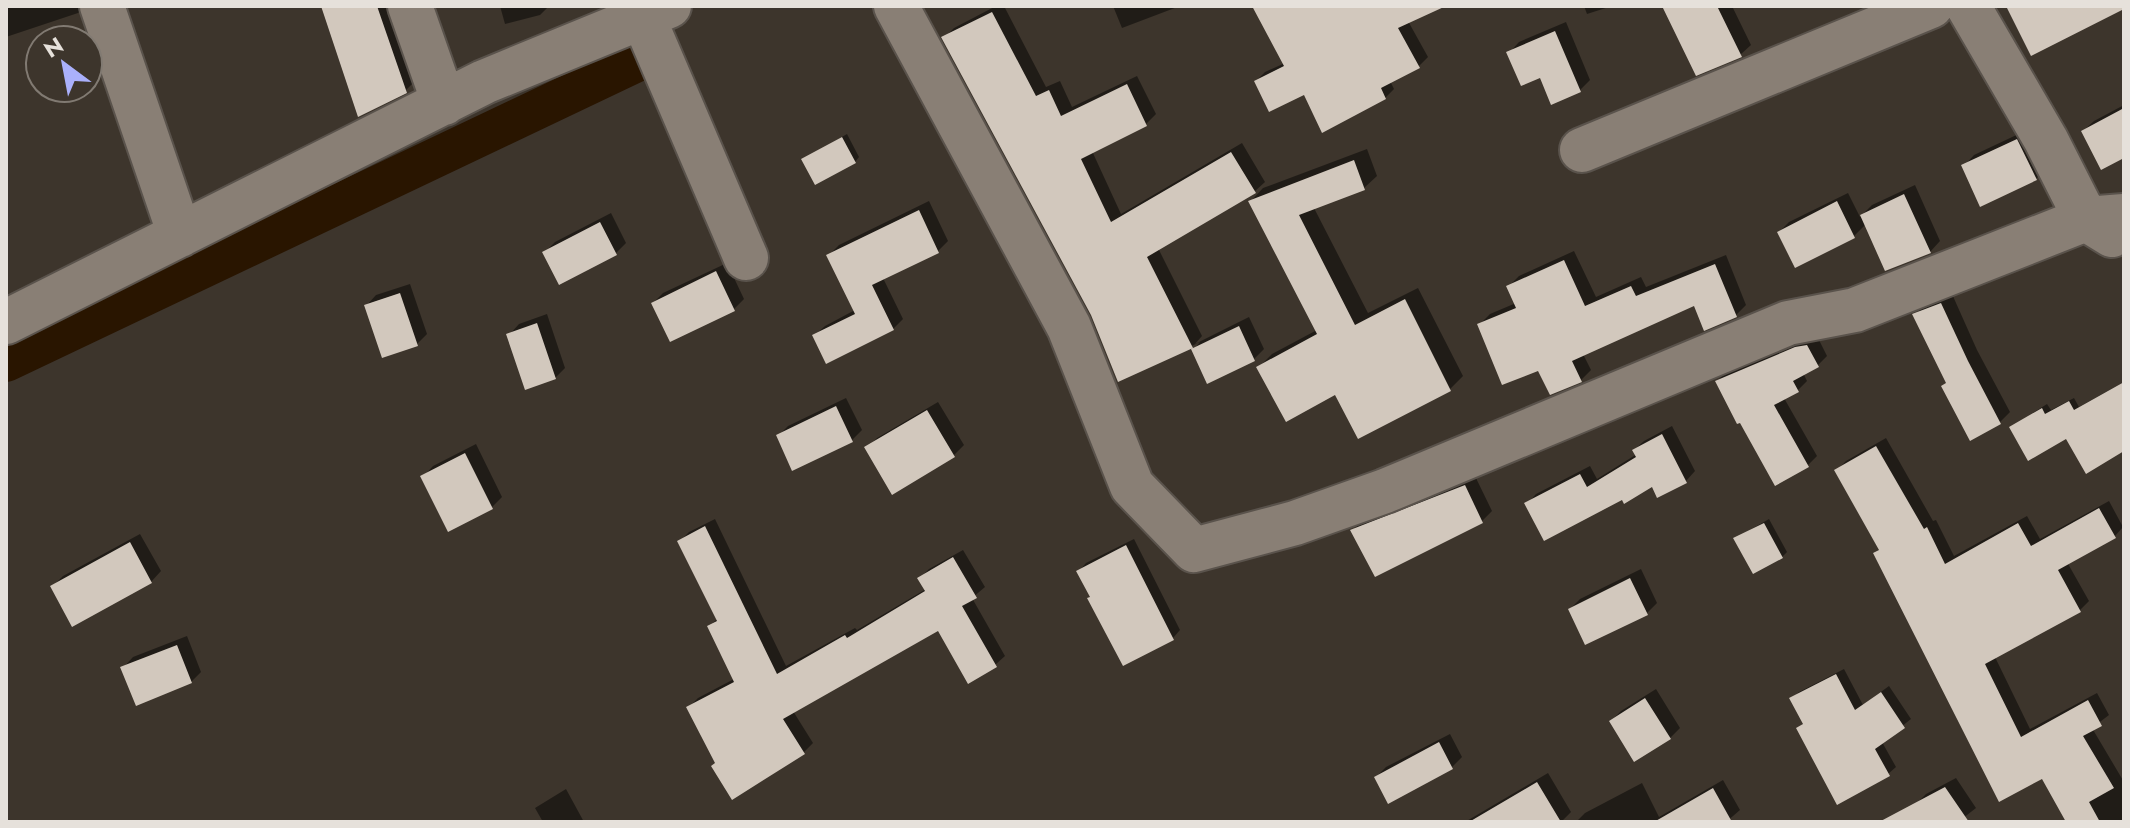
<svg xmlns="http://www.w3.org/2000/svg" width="2130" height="828" font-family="Jost,sans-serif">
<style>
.shadow{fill:#0007}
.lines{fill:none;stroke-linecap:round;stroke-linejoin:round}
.canal{stroke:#291500;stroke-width:40}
.building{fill:#d2c8bd}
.minor-casing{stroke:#5a534c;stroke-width:48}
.minor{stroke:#897f75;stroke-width:44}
</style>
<rect width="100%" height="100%" fill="#3d352c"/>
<path class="shadow" d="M 6,6 L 85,6 L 78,13 L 6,37 Z
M 323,6 L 397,6 L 420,76 L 405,91 Z
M 500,6 L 549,6 L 540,15 L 505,24 Z
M 996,6 L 1004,6 L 1046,87 L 1060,81 L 1072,107 L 1137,76 L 1156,114 L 1146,124 L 1092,151 L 1121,214 L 1242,143 L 1265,182 L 1254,192 L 1158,248 L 1202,336 L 1195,344 L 1249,317 L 1264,349 L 1254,359 L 1193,350 L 1200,342 L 1119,380 L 1093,314 L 944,38 L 954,28 Z
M 1113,6 L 1180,6 L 1122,28 Z
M 1254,6 L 1441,6 L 1408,21 L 1428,57 L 1419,66 L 1390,81 L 1394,89 L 1385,98 L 1305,93 L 1256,81 L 1265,72 L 1285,63 Z
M 1584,6 L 1612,6 L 1587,14 Z
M 1664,6 L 1732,6 L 1751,45 L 1740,55 Z
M 1566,22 L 1590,80 L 1580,90 L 1552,102 L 1541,75 L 1509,53 L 1519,42 Z
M 2124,105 L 2124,164 L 2121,158 L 2083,131 L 2094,121 Z
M 2027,130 L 2046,168 L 2036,179 L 1964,166 L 1974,155 Z
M 847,134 L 859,157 L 855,162 L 804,159 Z
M 1367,149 L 1377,176 L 1364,188 L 1314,208 L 1368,313 L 1418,288 L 1463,376 L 1450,389 L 1336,392 L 1259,367 L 1272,354 L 1317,330 L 1251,201 L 1263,188 Z
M 1915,185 L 1940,241 L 1930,252 L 1866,224 L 1854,236 L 1796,266 L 1779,232 L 1789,222 L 1848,193 L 1860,217 L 1872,205 Z
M 929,201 L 948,241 L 938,251 L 883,278 L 903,319 L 893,329 L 814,336 L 825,326 L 855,310 L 829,255 L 839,245 Z
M 611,213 L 626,243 L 616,253 L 545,252 L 555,242 Z
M 1574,251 L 1596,297 L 1641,277 L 1646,287 L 1726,255 L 1746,305 L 1736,315 L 1705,328 L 1695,304 L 1583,354 L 1591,370 L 1581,380 L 1551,393 L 1539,368 L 1480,324 L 1490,314 L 1516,303 L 1509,286 L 1519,276 Z
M 727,263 L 744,299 L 734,309 L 671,340 L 653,303 L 663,293 Z
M 410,284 L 427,334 L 417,344 L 366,306 L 376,295 Z
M 1952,294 L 1977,350 L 2010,412 L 2000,422 L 1971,438 L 1948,382 L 1915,315 L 1925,305 Z
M 547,314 L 565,368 L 555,378 L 509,335 L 519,324 Z
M 1817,336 L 1827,356 L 1818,365 L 1803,373 L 1807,381 L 1797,391 L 1784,398 L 1817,456 L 1808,465 L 1741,420 L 1717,381 L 1727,372 Z
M 2124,382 L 2124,436 L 2067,436 L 2011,427 L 2047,404 L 2051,410 L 2074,398 L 2079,407 Z
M 846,398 L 862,430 L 852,440 L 778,436 L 788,426 Z
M 938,402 L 964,445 L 954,455 L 867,448 L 877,438 Z
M 1672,426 L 1695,471 L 1686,481 L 1658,495 L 1652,484 L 1622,497 L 1527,504 L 1536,494 L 1590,466 L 1597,479 L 1637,454 L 1634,450 L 1644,441 Z
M 1886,438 L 1933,521 L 1936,520 L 1954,556 L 2027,516 L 2040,539 L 2109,501 L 2123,527 L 2115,536 L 2067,562 L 2089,601 L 2080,610 L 1995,657 L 2030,729 L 2097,693 L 2109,715 L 2092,728 L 2124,782 L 2124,822 L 2069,822 L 2042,776 L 1875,553 L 1880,549 L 1837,470 L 1846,461 Z
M 476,444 L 502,497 L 492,507 L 423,477 L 433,466 Z
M 1475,476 L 1492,511 L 1482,521 L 1353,530 L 1363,520 Z
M 715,519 L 786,666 L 855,628 L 857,630 L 926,589 L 920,578 L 929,569 L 963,550 L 985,587 L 972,598 L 1005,656 L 995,665 L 938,628 L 793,711 L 813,743 L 804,752 L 717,763 L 688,708 L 698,698 L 734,679 L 710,626 L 718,618 L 679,542 L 689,532 Z
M 1769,519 L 1787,552 L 1782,557 L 1736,538 Z
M 140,534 L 161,571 L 151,582 L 52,587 L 63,576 Z
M 1134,539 L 1180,630 L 1173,638 L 1092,597 L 1079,571 L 1086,563 Z
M 1641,569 L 1657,603 L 1647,613 L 1570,609 L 1580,599 Z
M 187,636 L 201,672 L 191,682 L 123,668 L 133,657 Z
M 1844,669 L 1863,705 L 1889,686 L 1911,719 L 1882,742 L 1896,767 L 1888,774 L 1798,729 L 1804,723 L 1792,699 L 1799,692 Z
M 1656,689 L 1680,728 L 1670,738 L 1611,721 L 1621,711 Z
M 1450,734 L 1462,757 L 1452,767 L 1376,777 L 1386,767 Z
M 1548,773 L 1571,812 L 1561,822 L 1465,822 Z
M 1956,778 L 1976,808 L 1958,822 L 1926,822 L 1916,804 L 1926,794 Z
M 1723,780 L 1740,810 L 1726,822 L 1576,822 L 1585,813 L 1642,783 L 1659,817 Z
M 566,789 L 584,822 L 543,822 L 535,808 Z"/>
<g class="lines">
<path class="canal" d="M 6,362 L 637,62"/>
</g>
<path class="building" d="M 321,6 L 377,6 L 407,93 L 358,117 Z
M 1252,6 L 1446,6 L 1398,28 L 1420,68 L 1381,88 L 1386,99 L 1322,133 L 1304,95 L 1269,112 L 1254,81 L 1284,66 Z
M 1662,6 L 1717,6 L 1742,57 L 1696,76 Z
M 2006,6 L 2124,6 L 2124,9 L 2031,56 Z
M 992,12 L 1036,96 L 1049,90 L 1061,116 L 1127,84 L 1147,126 L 1081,159 L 1111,222 L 1231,152 L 1256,193 L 1147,257 L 1193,348 L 1118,382 L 1091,315 L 941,37 Z
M 1555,31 L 1581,92 L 1551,105 L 1540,78 L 1521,86 L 1506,52 Z
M 2124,108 L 2124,158 L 2101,170 L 2081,131 Z
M 842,137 L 856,163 L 815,185 L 801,159 Z
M 2017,139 L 2037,180 L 1980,207 L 1961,165 Z
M 1354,160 L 1365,190 L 1299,215 L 1355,325 L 1405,299 L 1451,391 L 1358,439 L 1335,395 L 1286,422 L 1256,367 L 1317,334 L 1248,201 Z
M 1904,194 L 1931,253 L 1885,271 L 1860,215 Z
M 1837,201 L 1855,238 L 1795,268 L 1777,232 Z
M 919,210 L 939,253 L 872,285 L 894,330 L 826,364 L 812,335 L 855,314 L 826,255 Z
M 600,222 L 617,255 L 559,285 L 542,252 Z
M 1564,260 L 1585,306 L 1631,286 L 1636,296 L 1715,264 L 1737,317 L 1704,331 L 1694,306 L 1572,361 L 1582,382 L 1550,395 L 1538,371 L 1502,385 L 1477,324 L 1516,308 L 1506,286 Z
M 716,271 L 735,311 L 670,342 L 651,303 Z
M 400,293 L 418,346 L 382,358 L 364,305 Z
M 1941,303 L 1968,361 L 2001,424 L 1970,441 L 1941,386 L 1946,383 L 1912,314 Z
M 537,323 L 556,379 L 525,390 L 506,334 Z
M 1239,326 L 1255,361 L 1207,384 L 1191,349 Z
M 1807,345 L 1819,367 L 1793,381 L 1799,392 L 1774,405 L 1809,467 L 1775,486 L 1740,423 L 1737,424 L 1715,381 L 1795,347 Z
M 2124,382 L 2124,451 L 2086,474 L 2066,439 L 2028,461 L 2009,427 L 2042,408 L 2045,414 L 2069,401 L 2074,410 Z
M 836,406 L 853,442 L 792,471 L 776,435 Z
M 927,410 L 955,457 L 892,495 L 864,447 Z
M 1662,434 L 1687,483 L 1657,498 L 1652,487 L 1624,504 L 1622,500 L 1544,541 L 1524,503 L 1580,474 L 1587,487 L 1636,457 L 1632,450 Z
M 1876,446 L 1924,529 L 1927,527 L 1945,564 L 2018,523 L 2031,546 L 2099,508 L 2116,538 L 2058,570 L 2081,612 L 1985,664 L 2021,737 L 2088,700 L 2102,726 L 2083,736 L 2114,788 L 2089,802 L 2100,822 L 2066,822 L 2042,779 L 1999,802 L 1873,553 L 1879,550 L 1834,470 Z
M 465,453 L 493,509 L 448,532 L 420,476 Z
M 1465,485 L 1483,523 L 1375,577 L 1350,530 Z
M 1764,523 L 1783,558 L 1753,574 L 1733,538 Z
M 705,526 L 777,674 L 845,635 L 847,638 L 925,591 L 917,578 L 953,557 L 977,598 L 962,606 L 997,667 L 968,684 L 938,631 L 783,719 L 805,754 L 732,800 L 711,766 L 715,763 L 686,707 L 734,682 L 707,626 L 717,621 L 677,541 Z
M 130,542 L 152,583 L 72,627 L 50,586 Z
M 1126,545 L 1174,640 L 1123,666 L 1087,598 L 1090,597 L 1076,571 Z
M 1630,578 L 1648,615 L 1585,645 L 1568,609 Z
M 177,645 L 192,683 L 136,706 L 120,667 Z
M 1836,674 L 1855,710 L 1881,692 L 1905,728 L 1875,749 L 1890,776 L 1837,805 L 1796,728 L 1803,724 L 1789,698 Z
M 1645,698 L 1671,739 L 1634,762 L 1609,721 Z
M 1439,742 L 1453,769 L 1388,804 L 1374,777 Z
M 1537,782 L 1561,822 L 1469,822 Z
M 1945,787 L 1969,822 L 1879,822 Z
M 1713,788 L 1732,822 L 1654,822 Z"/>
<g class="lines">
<defs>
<path id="minor" d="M 102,6 L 180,235
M 410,6 L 444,103
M 896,6 L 1069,327 L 1132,486 L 1194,550 L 1295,523 L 1385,491 L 1788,323 L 1855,310 L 2086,219 L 2124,216
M 1968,6 L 2046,140 L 2086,219 L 2112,235
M 643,17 L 746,258
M 1582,150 L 1931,6
M 6,322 L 484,82 L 669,6"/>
</defs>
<use href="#minor" class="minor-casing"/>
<use href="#minor" class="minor"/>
</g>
<rect width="2130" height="828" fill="none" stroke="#e6e1db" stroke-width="16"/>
<g transform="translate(64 64) rotate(328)"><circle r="38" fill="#3d352c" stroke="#817a72" stroke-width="2"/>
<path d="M0-6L14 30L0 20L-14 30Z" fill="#aab0fb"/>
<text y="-12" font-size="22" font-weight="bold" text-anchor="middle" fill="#e6e1db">N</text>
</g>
</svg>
